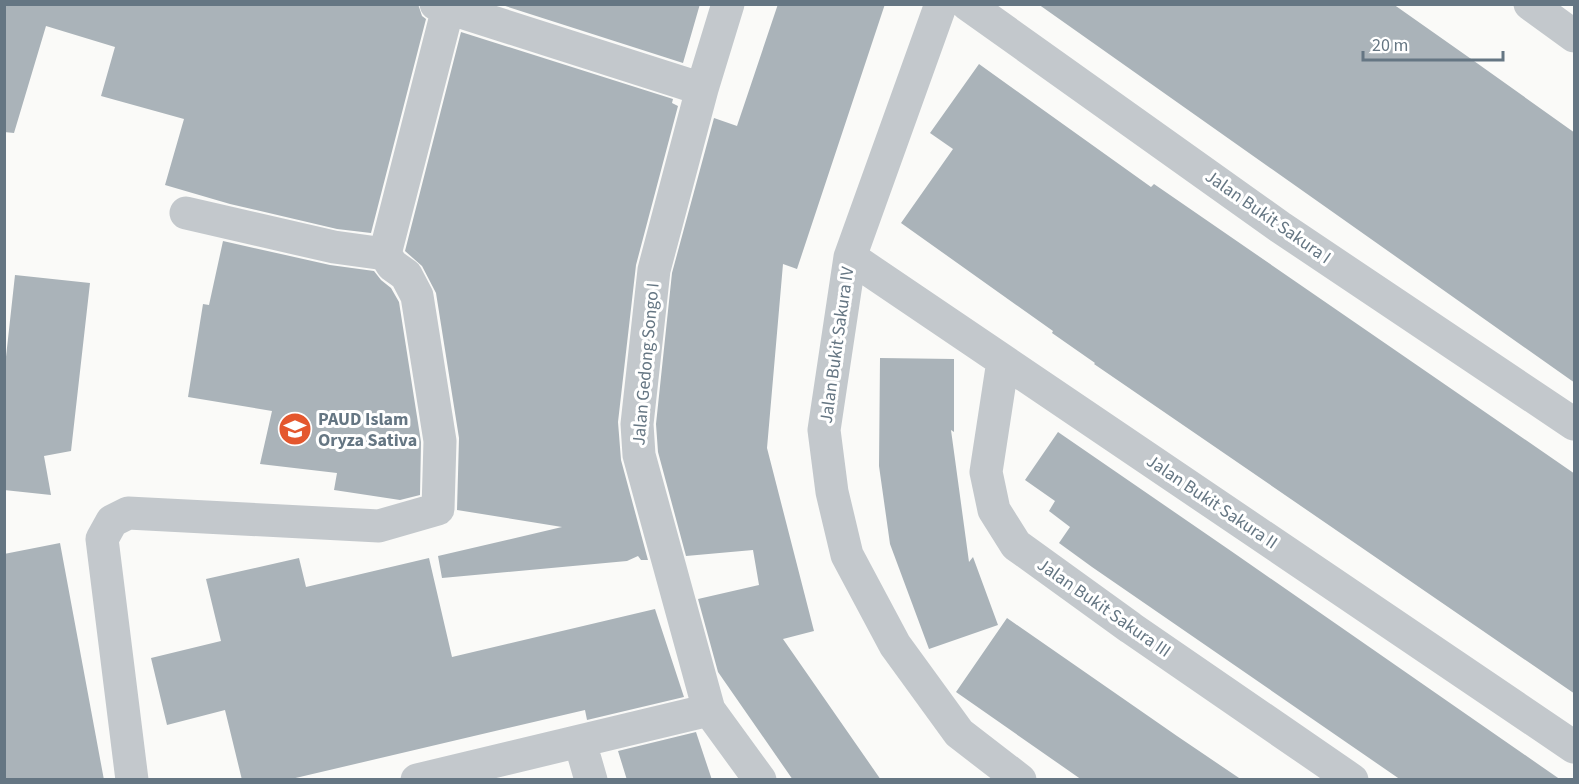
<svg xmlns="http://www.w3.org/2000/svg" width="1579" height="784" font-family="'Source Sans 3',sans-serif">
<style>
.building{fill:#aab3b9}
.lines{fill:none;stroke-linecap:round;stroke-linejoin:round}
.street{stroke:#c3c8cc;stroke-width:33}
.labels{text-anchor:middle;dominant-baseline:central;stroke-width:6;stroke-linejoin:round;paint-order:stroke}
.street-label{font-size:18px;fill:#657683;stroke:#fff}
.poi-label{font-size:18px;font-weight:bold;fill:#657683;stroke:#fff;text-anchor:start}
</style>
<rect width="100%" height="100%" fill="#fafaf8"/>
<path class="building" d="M 4,4 L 418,4 L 422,16 L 426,19 L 371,233 L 337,229 L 230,204 L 165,185 L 184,119 L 101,96 L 115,47 L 46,26 L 14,133 L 4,132 Z
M 499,4 L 700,4 L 683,63 Z
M 778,4 L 885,4 L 797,269 L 783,264 L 767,448 L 814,631 L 783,639 L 881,780 L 793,780 L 718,672 L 698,599 L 759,585 L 753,550 L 686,556 L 658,452 L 656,424 L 672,273 L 714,118 L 737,126 Z
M 1038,4 L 1393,4 L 1474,61 L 1575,133 L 1575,383 Z
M 461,32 L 673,99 L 672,103 L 678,106 L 636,265 L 618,422 L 621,460 L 648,560 L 641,560 L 638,556 L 627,561 L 442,578 L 438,556 L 562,527 L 457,510 L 459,438 L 436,293 L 422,266 L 405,251 Z
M 979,64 L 1151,187 L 1154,184 L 1575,474 L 1575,694 L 1094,364 L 1095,363 L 1052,333 L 1053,331 L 901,223 L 953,149 L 930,133 Z
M 223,241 L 330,265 L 374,271 L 381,280 L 391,288 L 399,302 L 421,442 L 420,495 L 400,500 L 334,490 L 337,473 L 260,464 L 272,411 L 188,397 L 203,304 L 209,305 Z
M 15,275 L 90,283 L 71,451 L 44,456 L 51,495 L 4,490 L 4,375 Z
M 880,358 L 954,359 L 954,432 L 951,430 L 969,562 L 973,557 L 998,625 L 929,649 L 890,544 L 879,466 Z
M 1058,432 L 1231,551 L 1561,780 L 1401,780 L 1092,567 L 1059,543 L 1070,527 L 1049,511 L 1055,501 L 1025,480 Z
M 60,543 L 104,780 L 4,780 L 4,554 Z
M 299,558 L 306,587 L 429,558 L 452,657 L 655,609 L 684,697 L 587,720 L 585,710 L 287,780 L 242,780 L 225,710 L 167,725 L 151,658 L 221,641 L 206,579 Z
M 1007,618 L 1177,736 L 1242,780 L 1082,780 L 956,692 Z
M 696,732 L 712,780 L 627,780 L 618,751 Z"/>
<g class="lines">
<path class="street" d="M 436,4 L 702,89
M 728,4 L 702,89 L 654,270 L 637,424 L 639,455 L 709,710 L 760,780
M 941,4 L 850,257 L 824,430 L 832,492 L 847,555 L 895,645 L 959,733 L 1020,780
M 967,4 L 1280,227 L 1574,424
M 1530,4 L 1574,36
M 186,213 L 334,247 L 385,254
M 850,257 L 1574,747
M 1003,361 L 986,472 L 994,510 L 1016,545 L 1131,628 L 1352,780
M 580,742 L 591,780
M 132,780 L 102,539 L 112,521 L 128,513 L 379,526 L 438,509 L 440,441 L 417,296 L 406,275 L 392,265 L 385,254 L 448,8
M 417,780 L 709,710"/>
</g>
<defs>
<symbol id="school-disc" viewBox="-11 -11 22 22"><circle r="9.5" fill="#e4572e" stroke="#fff"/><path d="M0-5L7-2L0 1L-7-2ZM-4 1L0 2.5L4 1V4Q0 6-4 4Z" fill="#fff"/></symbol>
</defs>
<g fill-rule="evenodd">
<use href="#school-disc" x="276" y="410" width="38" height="38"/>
</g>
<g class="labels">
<g class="street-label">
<text transform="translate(1268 217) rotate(35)">Jalan Bukit Sakura I</text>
<text transform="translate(837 345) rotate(-82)">Jalan Bukit Sakura IV</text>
<text transform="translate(646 364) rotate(-85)">Jalan Gedong Songo I</text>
<text transform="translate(1212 502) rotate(34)">Jalan Bukit Sakura II</text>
<text transform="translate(1104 608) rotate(35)">Jalan Bukit Sakura III</text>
</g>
<g class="poi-label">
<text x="318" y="419">PAUD Islam<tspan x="318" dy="21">Oryza Sativa</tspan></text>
</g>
</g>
<rect width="1579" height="784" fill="none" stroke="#657683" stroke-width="12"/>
<path d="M1363 51v9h140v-9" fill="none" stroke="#657683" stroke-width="3"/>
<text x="1372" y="51" font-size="18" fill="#657683" stroke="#ffffff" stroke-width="4.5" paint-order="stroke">20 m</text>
</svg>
